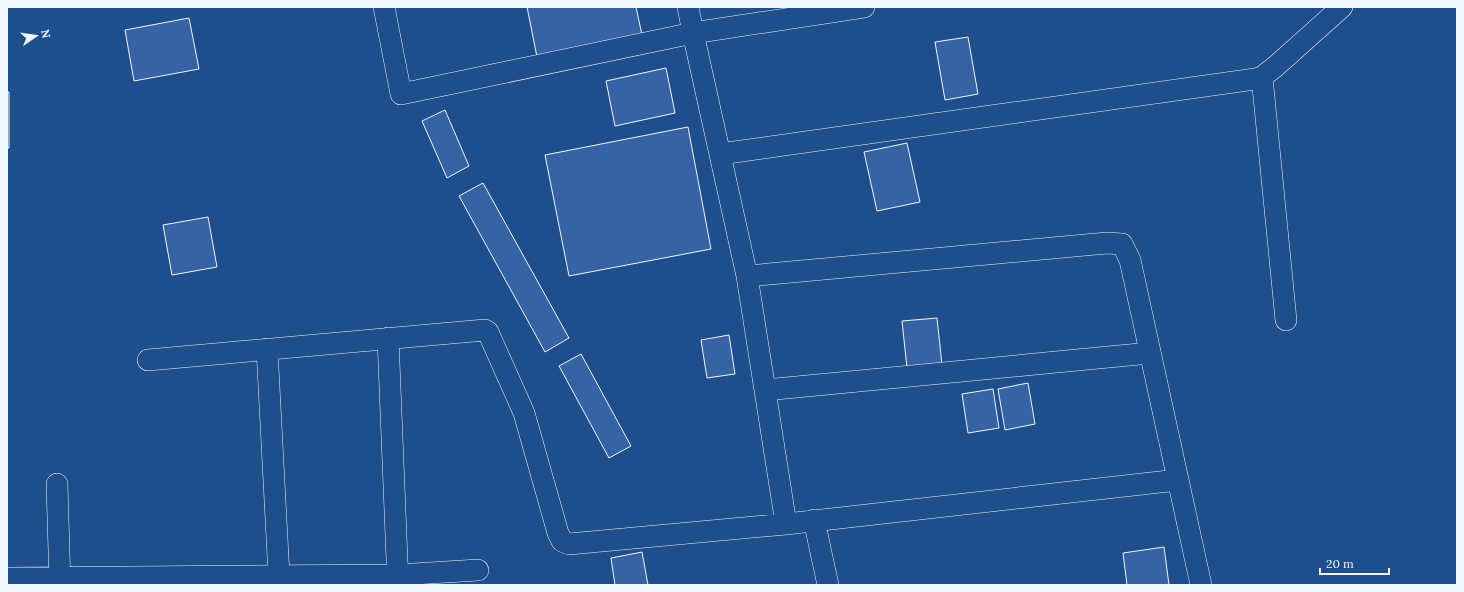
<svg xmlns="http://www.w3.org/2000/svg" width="1464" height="592" font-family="Lora,serif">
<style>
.building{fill:#3563a3;stroke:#f2f6ff}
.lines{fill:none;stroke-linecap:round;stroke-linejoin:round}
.minor-casing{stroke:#f2f6ff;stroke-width:22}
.minor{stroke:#1f4e8c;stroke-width:21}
</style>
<rect width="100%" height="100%" fill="#1f4e8c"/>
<path class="building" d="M 527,7 L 636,7 L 642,35 L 537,57 Z
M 189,18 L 199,69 L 134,81 L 125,30 Z
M 968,37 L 978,94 L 945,100 L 935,42 Z
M 666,68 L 675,113 L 615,126 L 606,81 Z
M 7,92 L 9,92 L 9,148 L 7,148 Z
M 445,110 L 469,166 L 447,178 L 422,121 Z
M 688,127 L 711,249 L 569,276 L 545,155 Z
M 907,143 L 920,202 L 877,211 L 864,152 Z
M 483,183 L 569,338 L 545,352 L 459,196 Z
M 208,217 L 217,267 L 172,275 L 163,225 Z
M 937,318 L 942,365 L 907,368 L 902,321 Z
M 729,335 L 735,374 L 707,378 L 701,340 Z
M 581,354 L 631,446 L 609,458 L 559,366 Z
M 1028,383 L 1035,424 L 1005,430 L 998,389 Z
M 993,389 L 999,428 L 968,433 L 962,394 Z
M 1164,547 L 1169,585 L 1127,585 L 1123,553 Z
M 642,552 L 648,585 L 615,585 L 611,558 Z"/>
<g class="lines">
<defs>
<path id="minor" d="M 384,7 L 401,94 L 693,33 L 864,7
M 688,7 L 693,33 L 747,276 L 786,524
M 1262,77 L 1286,320
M 720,154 L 1255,79 L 1262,77 L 1276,66 L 1342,7
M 747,276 L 1107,243 L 1122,244 L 1130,260 L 1201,585
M 388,338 L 398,585
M 267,349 L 279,576
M 148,360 L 485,330 L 488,332 L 524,413 L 558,533 L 562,541 L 569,544 L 786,524 L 1178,480
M 765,390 L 1150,353
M 57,484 L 60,585
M 814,520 L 828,585
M 7,578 L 397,575 L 478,570"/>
</defs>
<use href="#minor" class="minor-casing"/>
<use href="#minor" class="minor"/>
</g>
<rect width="1464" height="592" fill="none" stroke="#f2f6ff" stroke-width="16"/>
<g transform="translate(36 36) rotate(77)" stroke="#1f4e8c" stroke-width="3" paint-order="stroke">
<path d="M0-3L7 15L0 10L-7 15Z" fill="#f2f6ff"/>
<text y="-6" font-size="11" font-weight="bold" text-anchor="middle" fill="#f2f6ff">N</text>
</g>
<path d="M1320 568v6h69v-6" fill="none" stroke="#f2f6ff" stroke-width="2"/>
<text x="1326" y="568" font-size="12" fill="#f2f6ff" stroke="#1f4e8c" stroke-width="3" paint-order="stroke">20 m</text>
</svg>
